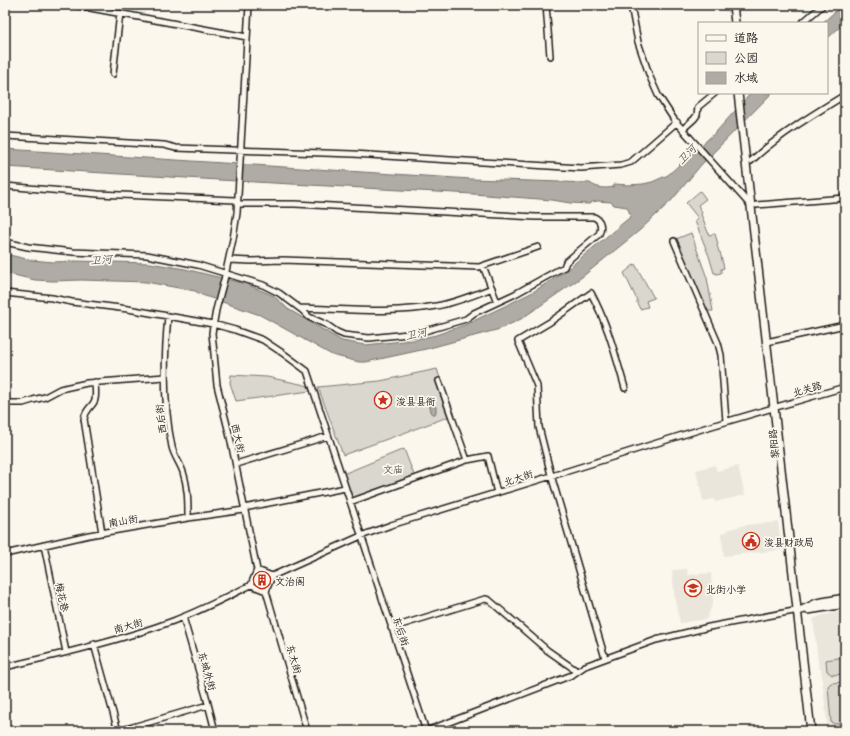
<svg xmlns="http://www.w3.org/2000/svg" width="850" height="736" font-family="'Playpen Sans','LXGW WenKai TC',sans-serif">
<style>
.built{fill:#eae6dc}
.green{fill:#dad7ce;stroke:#7b7a75}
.water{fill:#afaca5;stroke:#74726e}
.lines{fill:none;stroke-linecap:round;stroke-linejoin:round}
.minor-casing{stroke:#1c1c1c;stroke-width:8}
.major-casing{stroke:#1c1c1c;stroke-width:10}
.minor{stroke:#fbf7ec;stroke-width:5}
.major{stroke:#fbf7ec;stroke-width:7}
.labels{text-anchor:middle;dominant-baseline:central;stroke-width:3.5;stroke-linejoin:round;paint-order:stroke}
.street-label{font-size:10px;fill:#1c1c1c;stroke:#fbf7ec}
.poi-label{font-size:10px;fill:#1c1c1c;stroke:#fbf7ec;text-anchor:start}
.park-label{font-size:10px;fill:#555451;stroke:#fbf7ec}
.water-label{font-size:11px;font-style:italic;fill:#575653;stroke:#fbf7ec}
</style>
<rect width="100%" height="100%" fill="#fbf7ec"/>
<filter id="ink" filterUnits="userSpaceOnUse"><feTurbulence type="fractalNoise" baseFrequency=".025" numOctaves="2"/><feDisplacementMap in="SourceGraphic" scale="8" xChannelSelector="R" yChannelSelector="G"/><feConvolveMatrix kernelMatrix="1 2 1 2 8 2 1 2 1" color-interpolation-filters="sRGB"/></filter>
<g filter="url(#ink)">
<path class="built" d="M 715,465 L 717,471 L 738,466 L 745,495 L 715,502 L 714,499 L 703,501 L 696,470 Z
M 778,522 L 782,550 L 724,556 L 721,533 L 727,532 L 727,530 L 745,525 Z
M 687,569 L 688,575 L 711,573 L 713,602 L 707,619 L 680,623 L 675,601 L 672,570 Z
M 845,611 L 845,731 L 828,731 L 821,669 L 819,669 L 813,619 L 823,615 Z"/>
<path class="green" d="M 700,191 L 706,199 L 698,205 L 702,213 L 701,214 L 709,235 L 715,234 L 718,244 L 717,245 L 719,252 L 720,252 L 724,268 L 721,269 L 721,273 L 716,274 L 716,273 L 714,273 L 709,256 L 695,221 L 698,218 L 686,203 Z
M 691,233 L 707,278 L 713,311 L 707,311 L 676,239 Z
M 635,264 L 654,298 L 646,301 L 648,307 L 640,309 L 637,303 L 637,300 L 624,273 Z
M 437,369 L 440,378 L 435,380 L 448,417 L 343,455 L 318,387 L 380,381 Z
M 231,375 L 267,377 L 305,385 L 309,387 L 310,391 L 236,401 L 230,383 Z
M 404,449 L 414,475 L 353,499 L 343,474 Z
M 844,657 L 845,674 L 832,675 L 827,671 L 826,660 Z
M 844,682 L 845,723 L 834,724 L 831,722 L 828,686 L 831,683 Z"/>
<path class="water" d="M 843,5 L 845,5 L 845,22 L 827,39 L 827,23 L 822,23 Z
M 751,93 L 772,93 L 701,165 L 672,200 L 640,230 L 582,277 L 521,319 L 500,329 L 426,349 L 366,362 L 359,362 L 332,355 L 260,315 L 202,295 L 195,291 L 146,282 L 81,280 L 53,281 L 35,280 L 5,273 L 5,254 L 31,260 L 54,262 L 75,261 L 150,263 L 185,269 L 246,284 L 274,296 L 288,309 L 342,341 L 365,345 L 413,340 L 436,335 L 467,324 L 507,305 L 533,292 L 564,272 L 629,218 L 631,216 L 627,207 L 614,205 L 611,202 L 598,201 L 592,202 L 589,204 L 570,203 L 552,200 L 473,194 L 219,180 L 5,167 L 5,149 L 471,179 L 590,183 C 596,188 606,189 613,187 L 615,184 L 628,185 L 643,184 L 652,182 L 668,175 L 716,132 Z
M 432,403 L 436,407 L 436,412 L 435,414 L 432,414 L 429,405 Z"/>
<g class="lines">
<defs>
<path id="minor" d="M 74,5 L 247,37
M 249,5 L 237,213 L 233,239 L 225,276 L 216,310 L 212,333 L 217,385 L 230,437 L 257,570
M 546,5 L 550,56
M 631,5 L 638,42 L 650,77 L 658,95 L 675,121 L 751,206
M 802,23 L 823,5
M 113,74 L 120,13
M 683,129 L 694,119 L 697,115 L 698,107 L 715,93
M 5,136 L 164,145 L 176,148 L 353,154 L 581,168 L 621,165 L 631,162 L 677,122
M 751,161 C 779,135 812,115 845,95
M 5,186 L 98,194 L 235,200
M 756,205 L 845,198
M 674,241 L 718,343 L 721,355 L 726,421
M 5,242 L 28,247 L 73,252 L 147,255 L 198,265 L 263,285 L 279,293 L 302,310 L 309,317 L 327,325 L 337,332 L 344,335 L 369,338 L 418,333 L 466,319 L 474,313 L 515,294 L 560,269 L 564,267 L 566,262 L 599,234 C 602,227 601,220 594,217 L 536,217 L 295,204 L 237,204
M 229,260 L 251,261 L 283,260 L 479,267 L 538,247
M 483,266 L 497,302
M 5,293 L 52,298 L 72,302 L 128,309 L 213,324 L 235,330 L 263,340 L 284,354 L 307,371 L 426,731
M 300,308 C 345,309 392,314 436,306 C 455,303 474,295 492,288
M 168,316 C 164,359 163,404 172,447 C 174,456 180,463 183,472 C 188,487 188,502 188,518
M 771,341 L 845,325
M 439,381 L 467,460 L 488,456 L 497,493
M 95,382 C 95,388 97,397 94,402 C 90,409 86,409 84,419 L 102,533
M 5,403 L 23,403 L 33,400 L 45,397 L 60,389 L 87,383 L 165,377
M 236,464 L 328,436
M 350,502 L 467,460
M 244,508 L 345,488
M 44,545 L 66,652
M 5,554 L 89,535 L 188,518 L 244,510
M 257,570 L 272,576 L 266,591 L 251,585 Z
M 272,576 L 361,536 L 391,525 L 571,470 L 708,427 L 845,387
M 266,591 L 307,731
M 183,617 L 206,696 L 215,731
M 391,628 L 485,599 L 489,600 L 547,650 L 577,671
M 94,644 L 118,731
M 605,658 L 551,475 L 539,427 L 537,386 L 518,341 L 550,322 L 591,293 C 608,325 615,354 625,388
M 5,667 C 61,654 119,641 173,621 C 200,611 225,598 251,585
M 119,731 L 208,705
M 426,731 L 572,675 L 585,666 L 656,640 L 709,627 L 799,610"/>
<path id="major" d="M 733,5 L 735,23
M 738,93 L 811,731
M 802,610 L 817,603 L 845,598
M 808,610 L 845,604"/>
</defs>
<use href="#minor" class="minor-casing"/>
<use href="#major" class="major-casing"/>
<use href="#minor" class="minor"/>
<use href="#major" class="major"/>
</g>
</g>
<defs>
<symbol id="sight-ring" viewBox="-11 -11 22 22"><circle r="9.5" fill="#fbf7ec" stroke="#c8321e" stroke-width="1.5"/><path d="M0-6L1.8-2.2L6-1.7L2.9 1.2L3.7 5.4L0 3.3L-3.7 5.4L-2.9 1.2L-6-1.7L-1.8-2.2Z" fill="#c8321e"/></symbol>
<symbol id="civic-ring" viewBox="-11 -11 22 22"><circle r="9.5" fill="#fbf7ec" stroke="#c8321e" stroke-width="1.5"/><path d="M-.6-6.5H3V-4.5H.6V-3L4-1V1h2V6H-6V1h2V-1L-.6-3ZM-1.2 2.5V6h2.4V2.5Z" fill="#c8321e"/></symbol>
<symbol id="building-ring" viewBox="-11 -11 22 22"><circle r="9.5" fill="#fbf7ec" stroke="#c8321e" stroke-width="1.5"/><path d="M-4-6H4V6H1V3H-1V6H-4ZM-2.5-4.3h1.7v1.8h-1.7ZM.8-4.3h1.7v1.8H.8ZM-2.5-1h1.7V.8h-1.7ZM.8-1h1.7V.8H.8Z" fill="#c8321e"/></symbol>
<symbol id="school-ring" viewBox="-11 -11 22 22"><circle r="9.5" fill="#fbf7ec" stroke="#c8321e" stroke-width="1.5"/><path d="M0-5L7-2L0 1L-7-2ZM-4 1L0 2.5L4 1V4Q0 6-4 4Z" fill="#c8321e"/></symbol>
</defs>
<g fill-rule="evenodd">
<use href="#sight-ring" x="373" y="390" width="20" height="20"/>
<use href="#civic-ring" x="741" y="531" width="20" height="20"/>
<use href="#building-ring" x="252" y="570" width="20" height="20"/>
<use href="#school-ring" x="683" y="578" width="20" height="20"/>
</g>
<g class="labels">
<g class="street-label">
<text transform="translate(807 388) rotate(-16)">北关路</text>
<text transform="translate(160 419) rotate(-97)">西后街</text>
<text transform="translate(239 438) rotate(77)">西大街</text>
<text transform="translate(773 444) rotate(-96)">黎阳路</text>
<text transform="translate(518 477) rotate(-18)">北大街</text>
<text transform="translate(123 520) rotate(-10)">南山街</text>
<text transform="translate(63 597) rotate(78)">梅花巷</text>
<text transform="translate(128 625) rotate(-16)">南大街</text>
<text transform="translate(402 631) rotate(72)">东后街</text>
<text transform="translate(295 659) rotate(74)">东大街</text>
<text transform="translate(208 671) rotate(74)">东城外街</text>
</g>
<g class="poi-label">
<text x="396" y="400">浚县县衙</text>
<text x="764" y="541">浚县财政局</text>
<text x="275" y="580">文治阁</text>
<text x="706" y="588">北街小学</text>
</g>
<g class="park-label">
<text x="393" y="468">文庙</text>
</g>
<g class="water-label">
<text transform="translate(686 154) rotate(-45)">卫河</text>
<text transform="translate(101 259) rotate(-4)">卫河</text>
<text transform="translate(416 333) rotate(-13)">卫河</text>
</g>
</g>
<rect width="850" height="736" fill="none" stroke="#fbf7ec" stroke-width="20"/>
<rect x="10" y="10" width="830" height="716" fill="none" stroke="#1c1c1c" stroke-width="1.5" filter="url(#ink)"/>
<rect x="698" y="22" width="130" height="72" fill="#fbf7ec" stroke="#a29f99"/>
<rect x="706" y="35" width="20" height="6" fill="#fbf7ec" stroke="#a29f99"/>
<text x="734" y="42" font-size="12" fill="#1c1c1c">道路</text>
<rect x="706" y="52" width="20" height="12" fill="#dad7ce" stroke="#a29f99"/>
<text x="734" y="62" font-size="12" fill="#1c1c1c">公园</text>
<rect x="706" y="72" width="20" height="12" fill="#afaca5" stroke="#a29f99"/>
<text x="734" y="82" font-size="12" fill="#1c1c1c">水域</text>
</svg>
